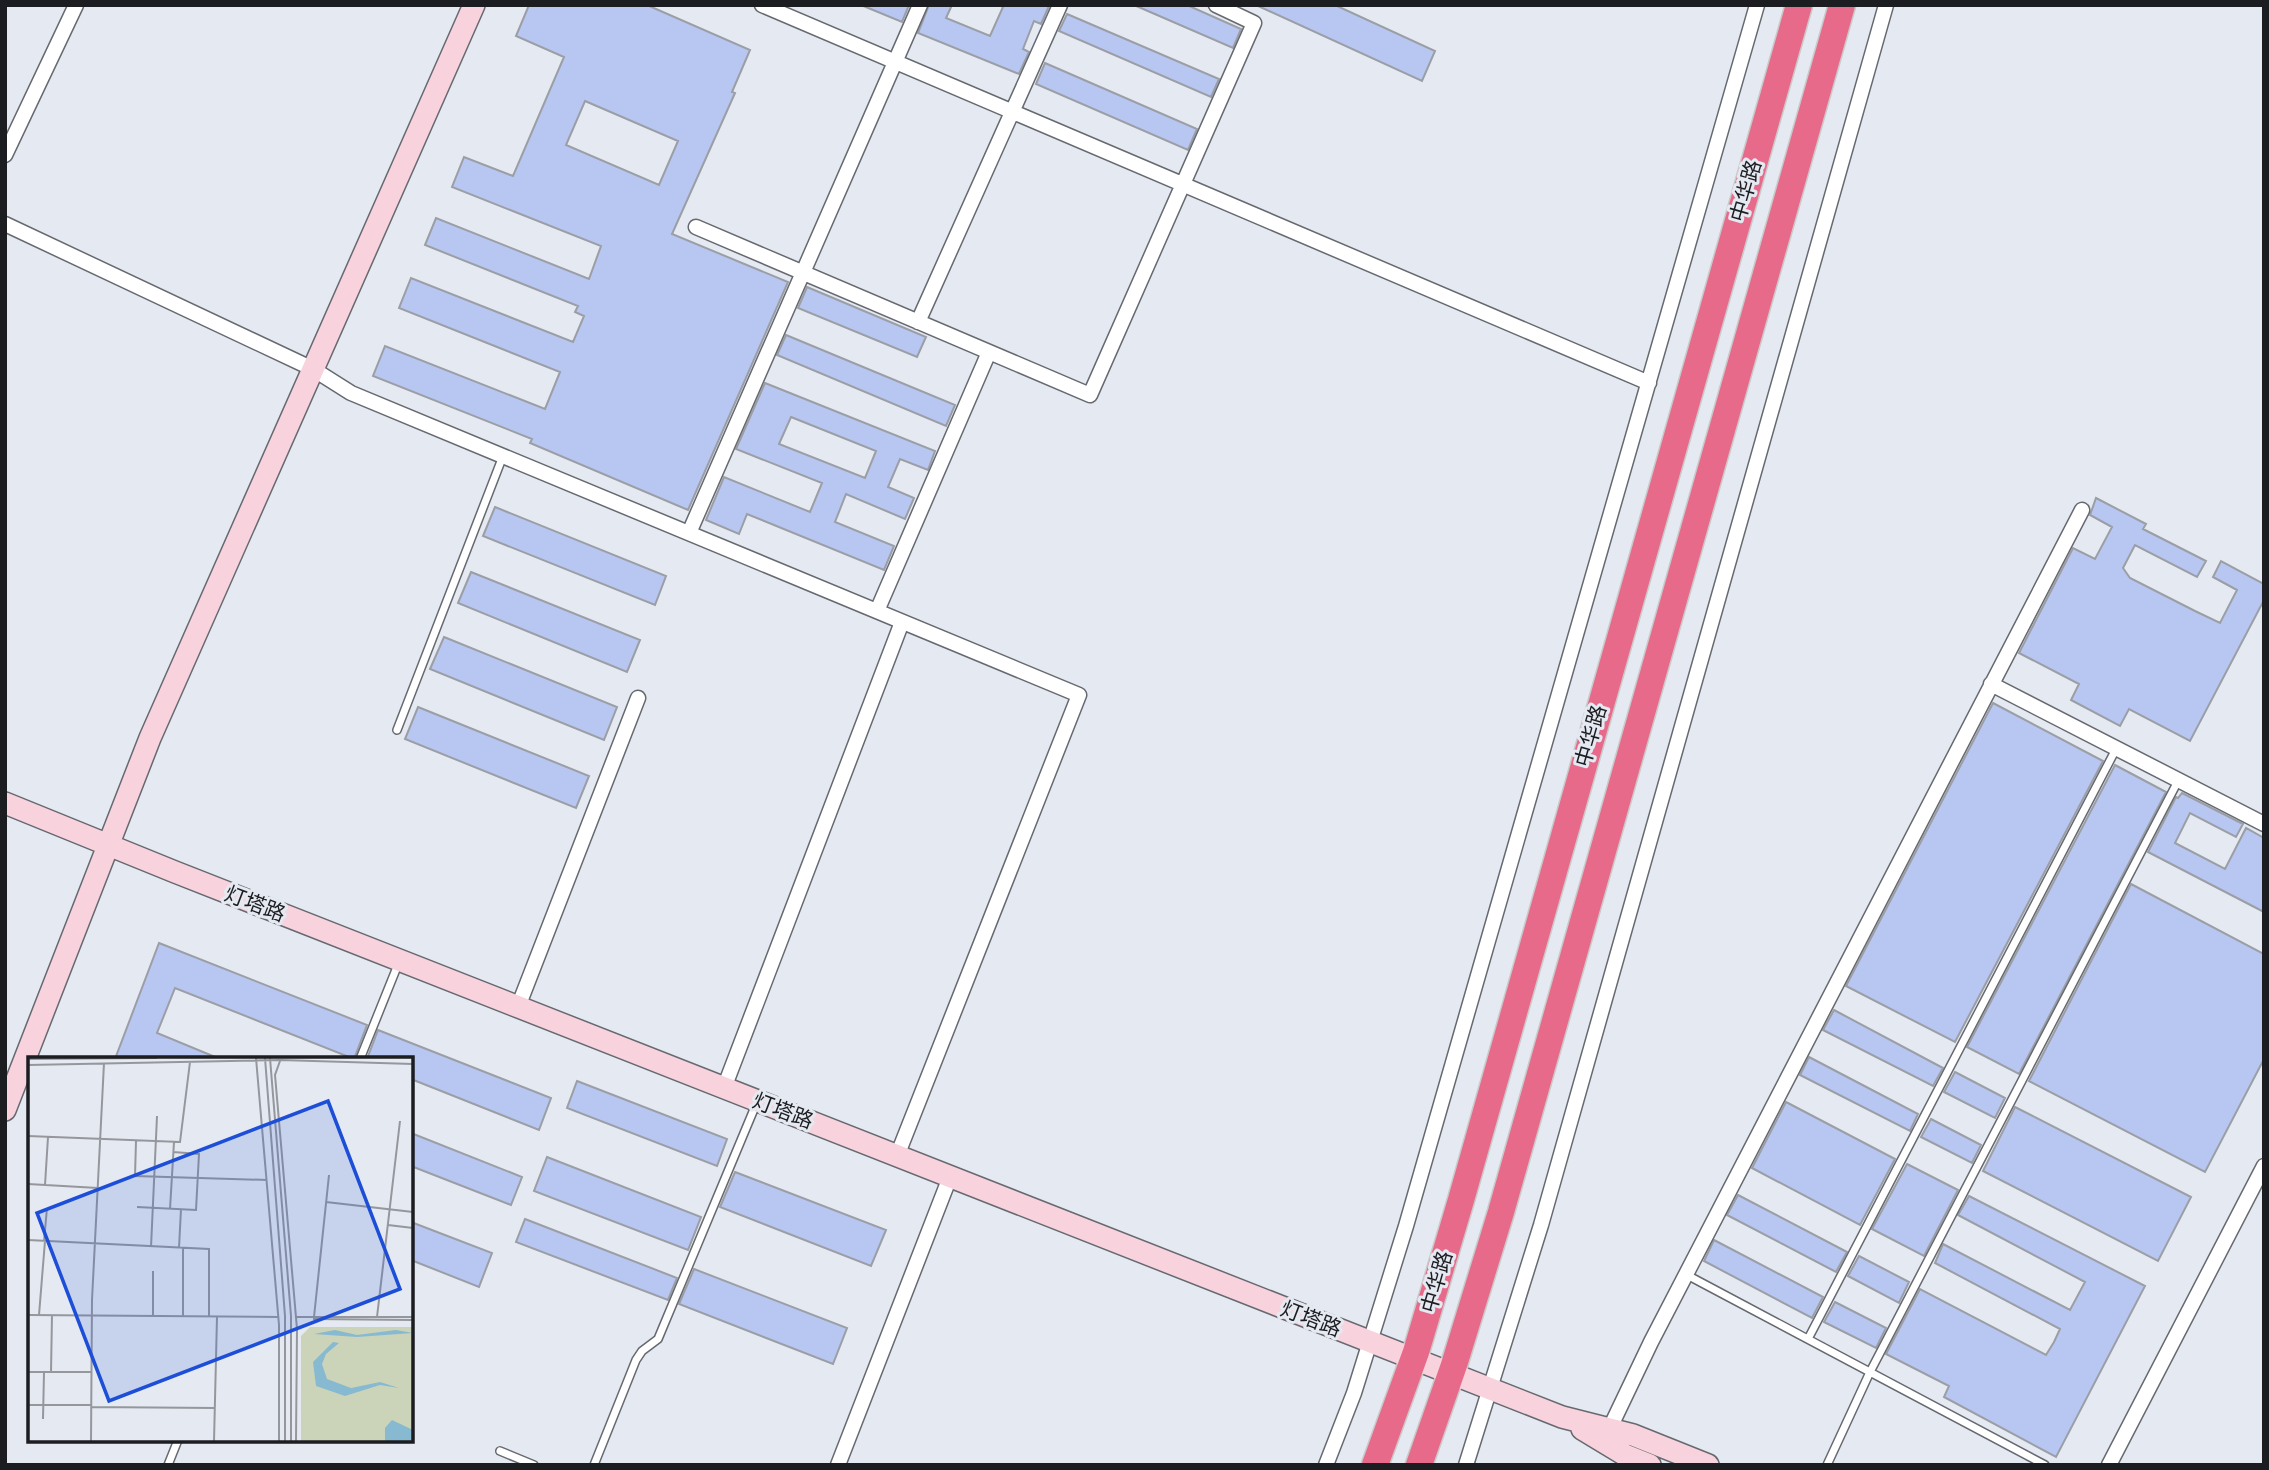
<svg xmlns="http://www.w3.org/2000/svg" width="2269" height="1470" font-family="'Fira Sans','Noto Sans SC',sans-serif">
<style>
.building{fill:#b7c7f2;stroke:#9b9ea5;stroke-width:2;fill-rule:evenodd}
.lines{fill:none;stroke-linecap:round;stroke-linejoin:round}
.lane-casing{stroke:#666970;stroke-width:10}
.street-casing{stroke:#666970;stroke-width:17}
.secondary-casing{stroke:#666970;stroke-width:24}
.highway-casing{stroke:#c9c9c9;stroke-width:29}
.lane{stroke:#fff;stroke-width:7}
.street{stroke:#fff;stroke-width:14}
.secondary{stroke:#f8d2dc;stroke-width:21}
.highway{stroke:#e76a8b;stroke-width:26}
.labels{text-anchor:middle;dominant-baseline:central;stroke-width:6;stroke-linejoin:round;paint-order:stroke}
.street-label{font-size:21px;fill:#1c1d20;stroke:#e5e9f1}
.inset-road{fill:none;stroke:#95979d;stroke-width:2}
.view{fill:#1d4ed8;fill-opacity:0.15;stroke:#1d4ed8;stroke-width:3.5}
.inset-edge{fill:none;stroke:#1c1d20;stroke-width:3.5}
</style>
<rect width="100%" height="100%" fill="#e5e9f1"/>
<path class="building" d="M 529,5 L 647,5 L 750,50 L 732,92 L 735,93 L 672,234 L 788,282 L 688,510 L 530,443 L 532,439 L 373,376 L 385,346 L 545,409 L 560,372 L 399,308 L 411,278 L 573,342 L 584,316 L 575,312 L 578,306 L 425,245 L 436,218 L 589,279 L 601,246 L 452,187 L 464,157 L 513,176 L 564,57 L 516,36 ZM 585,101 L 678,141 L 659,185 L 566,145 Z
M 861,5 L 909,5 L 902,22 Z
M 929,5 L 952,5 L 946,18 L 990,36 L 1003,7 L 999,5 L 1049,6 L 1041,24 L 1034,21 L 1023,49 L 1029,52 L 1019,74 L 918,33 Z
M 1134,5 L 1187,5 L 1241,29 L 1233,48 Z
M 1256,5 L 1335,5 L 1435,51 L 1422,81 Z
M 1067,14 L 1219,79 L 1211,97 L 1059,31 Z
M 1045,63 L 1197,129 L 1188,150 L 1036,84 Z
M 807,287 L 926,337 L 917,357 L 798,308 Z
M 786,335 L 955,405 L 946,426 L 777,355 Z
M 765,383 L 935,451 L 928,470 L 900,459 L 888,487 L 914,498 L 905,519 L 846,494 L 835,522 L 894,546 L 884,570 L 747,514 L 739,534 L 706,520 L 724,477 L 810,512 L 822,483 L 736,449 ZM 791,417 L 876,451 L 865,478 L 779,444 Z
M 2096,498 L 2146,524 L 2143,529 L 2206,561 L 2197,577 L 2135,545 L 2123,568 L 2130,578 L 2195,611 L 2220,623 L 2237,590 L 2213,577 L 2221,561 L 2264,584 L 2264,600 L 2190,741 L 2129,709 L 2120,726 L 2071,700 L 2079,684 L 2019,653 L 2073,548 L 2095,559 L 2112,527 L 2090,515 Z
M 495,507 L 666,576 L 655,605 L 483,536 Z
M 471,572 L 640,640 L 627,672 L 458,603 Z
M 444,637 L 617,707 L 604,740 L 430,669 Z
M 1993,703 L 2103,761 L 1955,1042 L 1846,986 Z
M 418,707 L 589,776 L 576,808 L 405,739 Z
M 2115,765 L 2166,792 L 2019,1074 L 1967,1047 Z
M 2182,793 L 2243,824 L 2236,837 L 2190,813 L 2175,843 L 2225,869 L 2246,828 L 2264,838 L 2264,912 L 2148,852 L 2176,797 L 2178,798 Z
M 2131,884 L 2264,954 L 2264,1059 L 2205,1172 L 2029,1081 Z
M 159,943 L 367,1025 L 354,1059 L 175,988 L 157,1033 L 220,1059 L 115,1059 Z
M 1834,1010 L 1943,1068 L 1933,1086 L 1823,1030 Z
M 378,1030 L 551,1098 L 539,1130 L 411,1079 L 411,1059 L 367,1059 Z
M 1809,1057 L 1918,1114 L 1910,1131 L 1800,1075 Z
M 1955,1072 L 2005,1098 L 1995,1118 L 1944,1092 Z
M 577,1081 L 727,1139 L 717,1166 L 567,1108 Z
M 1786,1102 L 1895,1159 L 1860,1225 L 1752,1168 Z
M 2015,1107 L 2191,1197 L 2158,1261 L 1983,1171 Z
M 1931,1119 L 1981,1145 L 1972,1163 L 1921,1137 Z
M 411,1133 L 522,1177 L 511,1205 L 411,1166 Z
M 547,1157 L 701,1217 L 688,1250 L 534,1191 Z
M 1907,1164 L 1958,1190 L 1924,1256 L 1872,1229 Z
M 735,1172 L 886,1230 L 871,1266 L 720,1207 Z
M 1738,1195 L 1847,1252 L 1836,1272 L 1727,1215 Z
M 1969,1196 L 2145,1286 L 2056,1457 L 1944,1397 L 1949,1386 L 1886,1354 L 1920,1289 L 2046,1355 L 2054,1342 L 2060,1329 L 1935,1263 L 1943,1244 L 2070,1310 L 2085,1282 L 1958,1215 Z
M 525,1219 L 677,1278 L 668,1300 L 516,1242 Z
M 411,1222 L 492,1253 L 479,1287 L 411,1260 Z
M 1714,1240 L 1823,1297 L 1812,1318 L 1704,1261 Z
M 1859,1256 L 1909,1282 L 1899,1303 L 1848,1276 Z
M 694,1269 L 847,1328 L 833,1364 L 679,1304 Z
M 1835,1302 L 1886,1328 L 1876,1348 L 1824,1322 Z"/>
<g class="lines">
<defs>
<path id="lane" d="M 397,730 L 503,456
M 360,1059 L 399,962
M 1687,1275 L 2045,1465
M 1808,1339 L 2116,749
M 500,1451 L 534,1465
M 168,1465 L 178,1440
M 594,1465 L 636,1360 L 642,1351 L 658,1339 L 757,1102
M 1827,1465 L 1870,1372 L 2178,781"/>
<path id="street" d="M 762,5 L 1649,383
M 5,155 L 76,5
M 5,224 L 313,369 L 351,393 L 1079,695 L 897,1156
M 696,227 L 1090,395 L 1254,23 L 1216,5
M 918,322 L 1060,5
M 689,533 L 920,5
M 877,611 L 989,352
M 1991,684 L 2264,824
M 518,1007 L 638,698
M 724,1088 L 902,622
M 1609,1430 L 1651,1342 L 2082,510
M 838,1465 L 950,1177
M 1326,1465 L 1354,1393 L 1406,1226 L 1757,5
M 1466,1465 L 1541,1225 L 1886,5
M 2109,1465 L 2264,1166"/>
<path id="secondary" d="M 5,803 L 175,872 L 1562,1417 L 1633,1435 L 1708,1465
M 5,1110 L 150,738 L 474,5
M 1582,1429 L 1625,1455 L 1650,1465"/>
<path id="highway" d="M 1375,1465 L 1416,1352 L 1461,1200 L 1799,5
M 1419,1465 L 1454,1365 L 1501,1212 L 1842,5"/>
</defs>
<use href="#lane" class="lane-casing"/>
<use href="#street" class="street-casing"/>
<use href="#secondary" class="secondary-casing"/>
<use href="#highway" class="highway-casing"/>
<use href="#lane" class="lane"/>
<use href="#street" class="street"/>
<use href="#secondary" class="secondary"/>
<use href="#highway" class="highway"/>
</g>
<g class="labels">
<g class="street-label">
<text transform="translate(1746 191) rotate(-74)">中华路</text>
<text transform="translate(1591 736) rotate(-74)">中华路</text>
<text transform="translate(255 904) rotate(21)">灯塔路</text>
<text transform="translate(783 1111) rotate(21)">灯塔路</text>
<text transform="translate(1437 1282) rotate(-74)">中华路</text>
<text transform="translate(1311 1319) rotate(21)">灯塔路</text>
</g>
</g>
<g transform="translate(28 1057)">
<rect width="385" height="385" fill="#e5e9f1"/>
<path d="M 282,270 L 385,270 L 385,384 L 273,384 L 273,279 Z" fill="#cbd4b8"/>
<path d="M 307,273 L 329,278 L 368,273 L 385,276 L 329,280 L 286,277 ZM 305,285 L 311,286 L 298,297 L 294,307 L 299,322 L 323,331 L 352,325 L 371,331 L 352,328 L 317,339 L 288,329 L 285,305 ZM 364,363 L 385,373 L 385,384 L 357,384 L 357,371 Z" fill="#87b9d1"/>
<path class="inset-road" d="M 228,1 L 251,268 L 251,384M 237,1 L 257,259 L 257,384M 242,1 L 263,259 L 263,384M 0,2 L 129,1M 252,4 L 247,18 L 269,272 L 268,384M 0,8 L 252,3 L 385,7M 0,79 L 152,85 L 162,5M 108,84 L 107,119 L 239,123M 0,127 L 70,131M 17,128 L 20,80M 298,145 L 385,155M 109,150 L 168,153 L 171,97 L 145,95M 142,152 L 146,85M 360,168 L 385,171M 0,183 L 181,192 L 181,260M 16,184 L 19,151M 123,190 L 129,59M 151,191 L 153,152M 155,191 L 155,259M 0,258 L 250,260M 11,258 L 17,184M 125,259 L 125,214M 268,260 L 385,260M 286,260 L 301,118M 349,260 L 372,64M 285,262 L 385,263M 0,315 L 64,315M 23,315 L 24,258M 0,348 L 63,348M 63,350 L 187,351M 15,362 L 16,315M 63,384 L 64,243 L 76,6M 186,384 L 189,260"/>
<path class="view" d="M 300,44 L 372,232 L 81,344 L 9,156 Z"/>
<rect width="385" height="385" class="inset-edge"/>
</g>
<rect width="2269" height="1470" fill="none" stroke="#1c1d20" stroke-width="14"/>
</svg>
